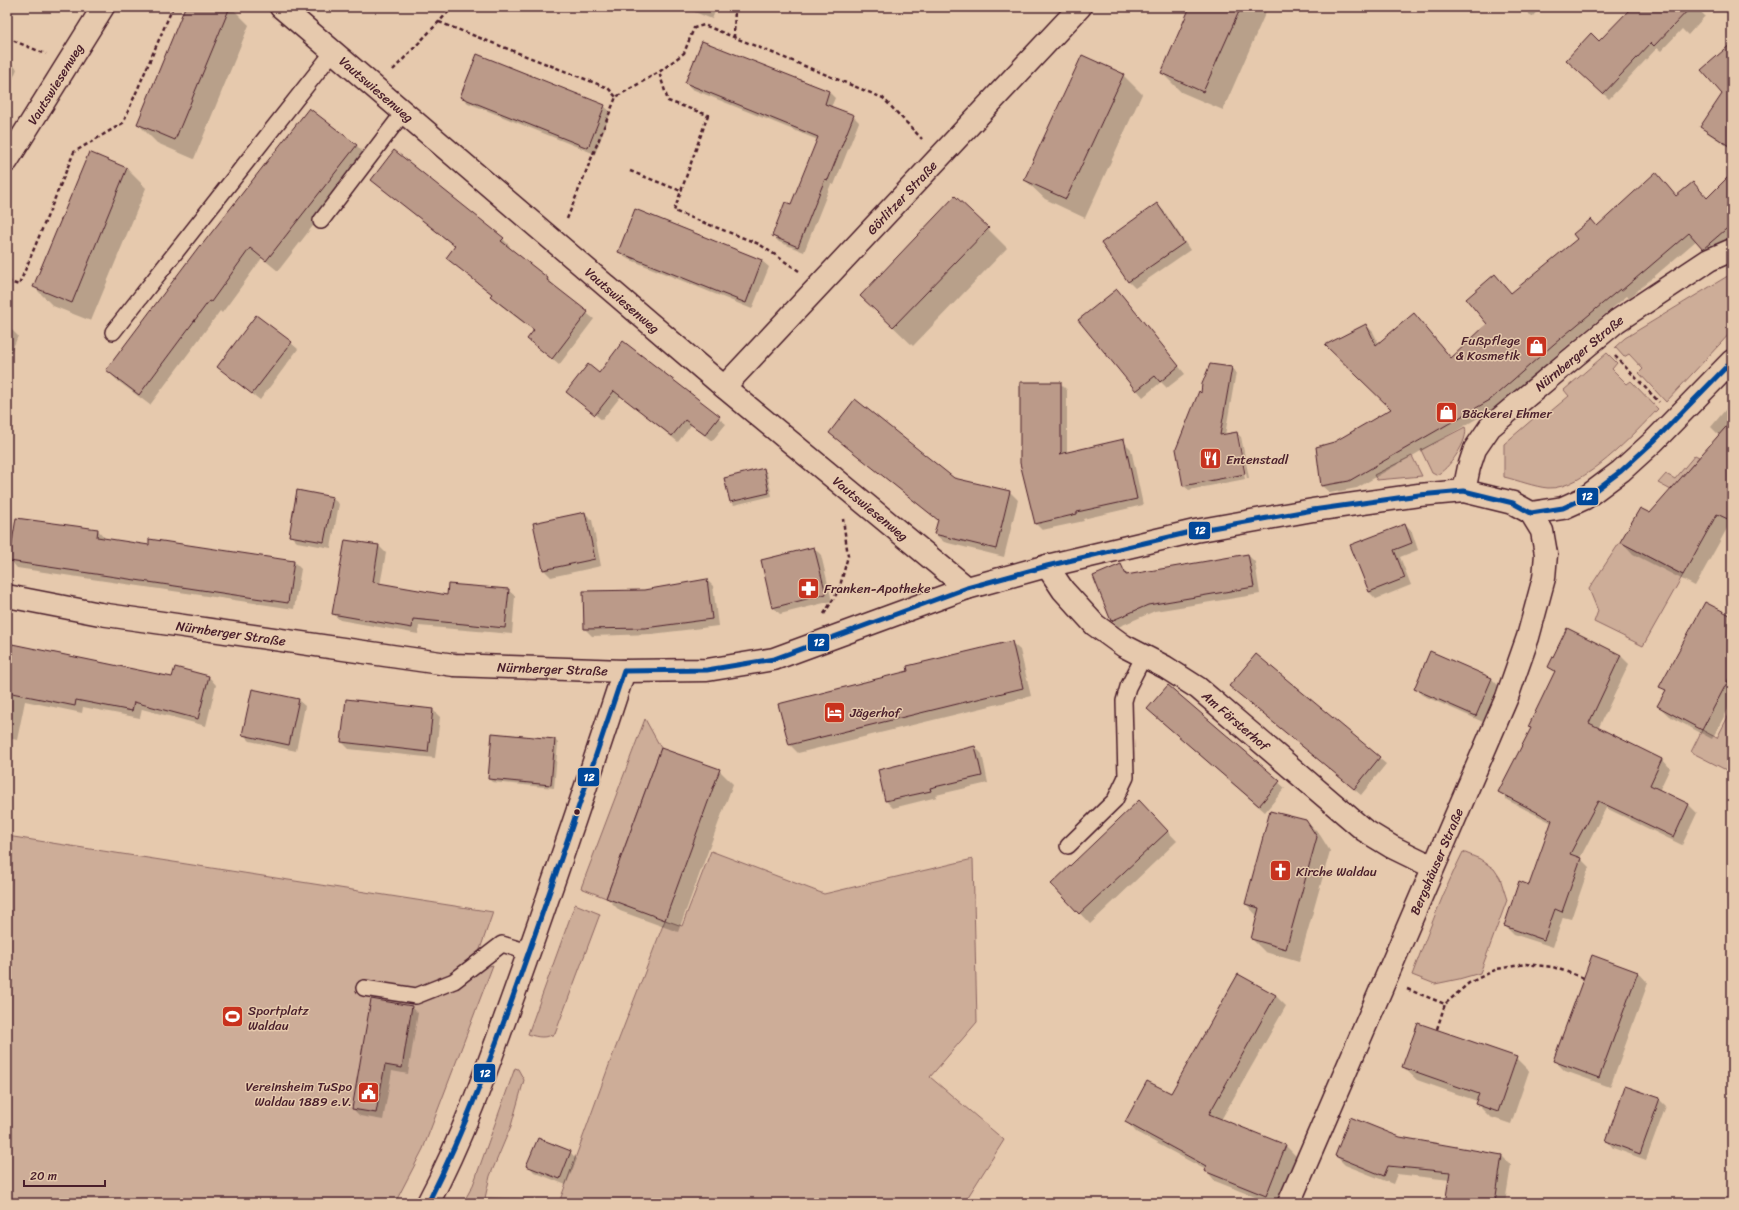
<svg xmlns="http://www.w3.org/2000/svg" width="1739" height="1210" font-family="Sriracha,sans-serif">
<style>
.green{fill:#cdad98;stroke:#8c6662}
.shadow{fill:#0003}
.building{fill:#bb9a89;stroke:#4a1f2b}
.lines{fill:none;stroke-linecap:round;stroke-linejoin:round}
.service-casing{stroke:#4a1f2b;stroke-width:18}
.minor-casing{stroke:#4a1f2b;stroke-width:25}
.path{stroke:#4a1f2b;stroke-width:2.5;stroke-dasharray:4 3;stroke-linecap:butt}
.service{stroke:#e6c9ad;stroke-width:15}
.minor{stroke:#e6c9ad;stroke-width:22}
.bus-1-casing{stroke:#e6c9ad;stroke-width:8}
.bus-1{stroke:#00489a;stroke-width:5}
.bus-dot{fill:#4a1f2b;stroke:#e6c9ad;stroke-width:1.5}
.labels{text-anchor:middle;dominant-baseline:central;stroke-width:3;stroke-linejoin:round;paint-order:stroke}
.street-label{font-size:13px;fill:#4a1f2b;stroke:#e6c9ad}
.poi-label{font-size:13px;fill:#4a1f2b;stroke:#e6c9ad;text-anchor:start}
.line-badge{stroke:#e6c9ad;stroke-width:1.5}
.badge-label{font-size:11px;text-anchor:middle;font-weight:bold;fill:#fff}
</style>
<rect width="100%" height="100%" fill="#e6c9ad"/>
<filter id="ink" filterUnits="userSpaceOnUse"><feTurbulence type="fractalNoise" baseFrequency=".025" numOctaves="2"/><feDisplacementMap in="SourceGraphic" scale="8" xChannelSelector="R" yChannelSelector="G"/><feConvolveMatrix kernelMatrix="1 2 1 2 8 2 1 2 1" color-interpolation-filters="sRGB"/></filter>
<g filter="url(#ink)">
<path class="green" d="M 1732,266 L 1732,331 L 1666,402 L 1639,373 L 1643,369 L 1629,354 L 1624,357 L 1615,347 L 1625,338 L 1731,274 L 1727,268 Z
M 1607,353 L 1617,363 L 1612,369 L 1627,384 L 1631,381 L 1658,409 C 1635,433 1583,490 1548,488 C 1535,487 1517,480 1504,477 L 1504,444 L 1541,412 L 1545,416 L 1569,396 L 1564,390 Z
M 1465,427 C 1470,439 1448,471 1436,475 L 1432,473 L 1421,450 Z
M 1695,455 L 1699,457 L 1671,490 L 1658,483 L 1666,474 L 1675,479 Z
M 1412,456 L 1422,476 L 1377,480 L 1374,475 Z
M 1620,542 L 1683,575 L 1643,646 L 1594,622 L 1598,611 L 1589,589 Z
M 1732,709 L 1732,766 L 1730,772 L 1691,752 L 1702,730 L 1717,738 Z
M 645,719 L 661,748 L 606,898 L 581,888 Z
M 7,836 L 493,912 L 470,978 L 481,968 L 493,965 L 423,1149 L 395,1203 L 7,1203 Z
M 711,851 L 824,894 L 973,859 L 977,1022 L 930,1077 L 1004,1140 L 964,1203 L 463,1203 L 473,1185 L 515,1068 L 518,1069 L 524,1080 L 511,1126 L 490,1176 L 485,1198 L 560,1200 L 612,1057 L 665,920 L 682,926 Z
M 1463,852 L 1480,859 L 1494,869 L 1500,878 L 1507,900 L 1480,973 L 1459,979 L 1435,984 L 1412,975 C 1428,933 1443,892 1463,852 Z
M 575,904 L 600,914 L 555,1034 C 545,1038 539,1038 528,1034 Z"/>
<path class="shadow" d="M 186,7 L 231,7 L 249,25 L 194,159 L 157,143 L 138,124 Z
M 682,7 L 717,7 L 712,19 Z
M 1191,7 L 1268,7 L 1223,110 L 1181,92 L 1162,73 Z
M 1522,7 L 1541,7 L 1532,17 Z
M 1635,7 L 1696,7 L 1705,16 L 1688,35 L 1682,29 L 1661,51 L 1657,48 L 1609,99 L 1573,65 Z
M 703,42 L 829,92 L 835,98 L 831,107 L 853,116 L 859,122 L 834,185 L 831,184 L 804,252 L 779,242 L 773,236 L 791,206 L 818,140 L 692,89 L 686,83 Z
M 1732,50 L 1732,149 L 1709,134 L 1701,127 L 1723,94 Z
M 7,60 L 17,69 L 7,94 Z
M 1123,75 L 1142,94 L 1085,218 L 1045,199 L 1025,180 Z
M 461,96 L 604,106 L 611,112 L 595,154 L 468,103 Z
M 356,145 L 367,156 L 278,271 L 262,258 L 222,313 L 220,311 L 150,405 L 118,381 L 107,370 L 201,248 Z
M 394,152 L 503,239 L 510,246 L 508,248 L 547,278 L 554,285 L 553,286 L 594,319 L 559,365 L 528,339 L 534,331 L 498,303 L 492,296 L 493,295 L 447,258 L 455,247 L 372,180 Z
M 89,153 L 127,169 L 146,188 L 91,321 L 53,306 L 34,287 Z
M 1732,175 L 1732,237 L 1711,256 L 1697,240 L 1629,298 L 1627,296 L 1561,351 L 1497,407 L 1357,488 L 1330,493 L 1322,486 L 1334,443 L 1392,409 L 1366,325 L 1373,332 L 1379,344 L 1451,359 L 1489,324 L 1512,294 L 1597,227 L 1663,181 L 1677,197 L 1707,199 Z
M 1157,205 L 1164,211 L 1190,250 L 1135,288 L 1128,281 Z
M 636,210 L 762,261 L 769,267 L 752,309 L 626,258 L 619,251 Z
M 988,229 L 1007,248 L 913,346 L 880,314 Z
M 1123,297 L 1185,374 L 1167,388 L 1161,382 L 1143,397 L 1137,390 Z
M 7,325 L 18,336 L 7,362 Z
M 623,342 L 726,424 L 712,441 L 691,425 L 678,442 L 621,396 L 602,420 L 567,392 L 599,374 Z
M 291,343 L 298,349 L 260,400 L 218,367 Z
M 1231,368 L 1236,372 L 1225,435 L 1236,433 L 1241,437 L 1249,478 L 1247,479 L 1239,436 L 1237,436 L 1245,479 L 1189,490 L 1184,486 L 1177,449 Z
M 1060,383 L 1067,390 L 1067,453 L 1124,442 L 1131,449 L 1143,505 L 1083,519 L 1084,521 L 1042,530 L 1036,524 Z
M 1731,403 L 1732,526 L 1729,525 L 1695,586 L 1633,554 L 1622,542 L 1650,514 L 1720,436 L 1711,427 Z
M 830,433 L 953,479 L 1010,492 L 1018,500 L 1004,557 L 944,542 L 935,534 L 939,521 Z
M 764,470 L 767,473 L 772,496 L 734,505 L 731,501 Z
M 332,498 L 339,504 L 331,548 L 297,542 L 290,535 Z
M 585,513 L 592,520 L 601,566 L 551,577 L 544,570 L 535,524 Z
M 1405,525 L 1412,532 L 1418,550 L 1400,557 L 1411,585 L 1376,599 L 1369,592 Z
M 98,530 L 104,537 L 104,539 L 149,546 L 150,540 L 294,562 L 301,569 L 294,609 L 17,568 L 11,561 Z
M 346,541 L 379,546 L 386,553 L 380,585 L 448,596 L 508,590 L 515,596 L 512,634 L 419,626 L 418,634 L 340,620 L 333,614 Z
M 814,548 L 821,555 L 832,601 L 780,614 L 773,607 Z
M 1248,555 L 1255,562 L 1260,594 L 1155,611 L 1118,627 L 1112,620 L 1121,566 L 1129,576 Z
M 707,580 L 713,586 L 718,626 L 652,634 L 592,636 L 585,629 Z
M 1732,617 L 1732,702 L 1712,739 L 1669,716 L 1658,706 L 1666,692 L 1661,686 Z
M 1568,630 L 1621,656 L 1629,664 L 1598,729 L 1662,759 L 1670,768 L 1659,791 L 1689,805 L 1697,813 L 1682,845 L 1606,808 L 1580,858 L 1589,867 L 1571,919 L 1563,917 L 1553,947 L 1513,934 L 1505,926 L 1530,886 L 1552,823 L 1507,800 L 1499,791 L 1532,729 L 1530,727 L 1555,673 L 1550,667 Z
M 1011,642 L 1020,650 L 1031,696 L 798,753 L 790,745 L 780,704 L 909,672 Z
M 1431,652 L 1492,679 L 1498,685 L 1483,722 L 1422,695 L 1415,688 Z
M 1256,655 L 1386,764 L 1361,795 L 1237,692 Z
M 7,656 L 173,679 L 209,677 L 216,685 L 206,726 L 142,709 L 140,718 L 83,707 L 82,713 L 25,701 L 17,740 L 7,738 Z
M 1168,686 L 1285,788 L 1265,812 L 1154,715 Z
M 298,700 L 305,706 L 296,751 L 250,741 L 243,734 Z
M 433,710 L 440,717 L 435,758 L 349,749 L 342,742 Z
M 555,740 L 558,743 L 554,788 L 492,782 L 489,779 Z
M 975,747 L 982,754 L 988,783 L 936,795 L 937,797 L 893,808 L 886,801 L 879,771 Z
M 719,770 L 733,784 L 678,932 L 620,911 L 607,898 Z
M 1149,812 L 1177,841 L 1090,924 L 1052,884 Z
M 1306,821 L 1320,835 L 1330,851 L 1299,962 L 1265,952 L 1252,939 L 1258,917 L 1246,904 Z
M 1593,956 L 1638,972 L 1648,983 L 1610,1087 L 1565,1071 L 1555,1061 Z
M 1238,975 L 1276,996 L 1286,1006 L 1221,1120 L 1286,1146 L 1296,1156 L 1277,1203 L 1270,1203 L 1215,1181 L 1206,1170 L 1136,1132 L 1126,1121 L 1171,1095 Z
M 412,1007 L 418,1013 L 408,1074 L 392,1071 L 383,1120 L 360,1116 L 353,1109 Z
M 1516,1058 L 1529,1071 L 1511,1124 L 1490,1117 L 1476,1103 L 1477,1101 L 1417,1080 L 1403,1067 Z
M 1659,1099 L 1666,1106 L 1646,1160 L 1613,1148 L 1607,1141 Z
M 1400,1138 L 1502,1156 L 1511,1165 L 1505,1203 L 1446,1203 L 1450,1180 L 1397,1174 L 1393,1184 L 1345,1165 L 1336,1156 Z
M 570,1152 L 577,1159 L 566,1185 L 534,1172 L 528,1165 Z"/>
<path class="building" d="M 185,7 L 230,7 L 175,140 L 137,124 Z
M 1190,7 L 1241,7 L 1203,92 L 1161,73 Z
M 1632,7 L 1691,7 L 1654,46 L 1651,43 L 1603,94 L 1566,60 L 1591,33 L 1599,41 Z
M 702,41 L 829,91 L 825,104 L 854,115 L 828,180 L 825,179 L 798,247 L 772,236 L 785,202 L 791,204 L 818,137 L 685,83 Z
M 1732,43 L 1732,148 L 1700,127 L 1722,94 L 1701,70 Z
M 477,54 L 605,105 L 588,148 L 460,97 Z
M 1082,55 L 1124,74 L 1066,199 L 1024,180 Z
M 309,108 L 357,145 L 266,261 L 250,248 L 211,302 L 209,301 L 139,395 L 106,370 L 200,245 L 201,246 Z
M 394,150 L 504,238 L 501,241 L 548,278 L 547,280 L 588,312 L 552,359 L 527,339 L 534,330 L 490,296 L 492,294 L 446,258 L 455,246 L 371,180 Z
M 89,152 L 127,168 L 72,303 L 33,287 Z
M 1656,172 L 1676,196 L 1693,182 L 1707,198 L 1732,173 L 1732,224 L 1703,249 L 1689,233 L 1621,291 L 1620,289 L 1554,344 L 1490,400 L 1349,481 L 1321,486 L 1316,447 L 1334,442 L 1391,409 L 1325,345 L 1366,324 L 1376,345 L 1414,313 L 1451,358 L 1487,324 L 1466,299 L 1495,274 L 1511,293 L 1577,239 L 1573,234 L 1591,219 L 1597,226 Z
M 955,196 L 989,228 L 893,327 L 860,296 Z
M 1157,203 L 1184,243 L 1128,282 L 1101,243 Z
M 635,209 L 762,260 L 746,303 L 618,252 Z
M 1117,289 L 1179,366 L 1160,382 L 1155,376 L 1136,391 L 1078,320 Z
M 256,315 L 292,342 L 252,394 L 217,367 Z
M 623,341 L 720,416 L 705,435 L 685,420 L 672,436 L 614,391 L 595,415 L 566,392 L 588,364 L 599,373 Z
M 1210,364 L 1232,367 L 1220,435 L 1237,432 L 1245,474 L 1183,486 L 1176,449 L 1199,391 L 1201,393 L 1202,384 Z
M 1020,382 L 1061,382 L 1061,452 L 1059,454 L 1124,439 L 1137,499 L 1077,512 L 1077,514 L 1035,524 L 1020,463 Z
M 855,399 L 954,478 L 1010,491 L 996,549 L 934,534 L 938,520 L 829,433 Z
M 1732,420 L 1732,521 L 1717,514 L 1683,575 L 1620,542 L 1640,508 L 1650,513 Z
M 764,468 L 769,493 L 730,502 L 724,478 Z
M 297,490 L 333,497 L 324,542 L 289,536 Z
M 585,512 L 595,559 L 543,570 L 533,523 Z
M 16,518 L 98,529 L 97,537 L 149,545 L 149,539 L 294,561 L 288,603 L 9,561 Z
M 1405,524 L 1412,543 L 1394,550 L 1405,578 L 1369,592 L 1350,545 Z
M 345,540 L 379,545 L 373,582 L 447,595 L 448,584 L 509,589 L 505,628 L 413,619 L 412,628 L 332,614 Z
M 814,547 L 826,594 L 772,608 L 761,560 Z
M 1248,554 L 1254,587 L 1148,605 L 1111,621 L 1093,576 L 1121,564 L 1126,575 Z
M 707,579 L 712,619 L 645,628 L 584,629 L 583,591 L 644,590 Z
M 1705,602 L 1732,616 L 1732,673 L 1702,730 L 1657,706 L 1666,690 L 1659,687 Z
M 1567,628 L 1621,655 L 1589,723 L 1662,759 L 1650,785 L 1689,804 L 1674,837 L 1598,801 L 1570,854 L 1581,858 L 1562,912 L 1555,909 L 1544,940 L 1504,926 L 1519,881 L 1529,885 L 1552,820 L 1498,792 L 1531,728 L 1528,727 L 1555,671 L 1548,667 Z
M 1012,641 L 1023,688 L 789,745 L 778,704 L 908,671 L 907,666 Z
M 12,644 L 172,677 L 175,667 L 209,676 L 198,719 L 134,702 L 132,711 L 76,700 L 75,706 L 7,692 L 7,668 Z
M 1430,651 L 1492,678 L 1476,716 L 1414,689 Z
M 1256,654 L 1380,757 L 1354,789 L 1229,686 Z
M 1168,685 L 1280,781 L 1259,806 L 1147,709 Z
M 252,689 L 299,699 L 289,745 L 242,735 Z
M 346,699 L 433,709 L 428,752 L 341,742 Z
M 492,733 L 555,739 L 551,785 L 488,779 Z
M 975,746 L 982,776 L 930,788 L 931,791 L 885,801 L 878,770 Z
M 661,748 L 720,769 L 665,920 L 606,898 Z
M 1139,800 L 1168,831 L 1079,914 L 1051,884 Z
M 1270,811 L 1306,820 L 1317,837 L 1286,949 L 1251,939 L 1259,908 L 1245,904 Z
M 1592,955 L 1638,972 L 1599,1078 L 1553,1061 Z
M 1238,974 L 1276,995 L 1209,1114 L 1286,1145 L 1266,1196 L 1204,1171 L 1206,1166 L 1125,1122 L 1147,1081 L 1171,1093 Z
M 371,999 L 412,1006 L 402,1068 L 385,1065 L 376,1113 L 352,1109 Z
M 1418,1023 L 1517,1057 L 1498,1112 L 1475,1104 L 1479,1094 L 1402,1067 Z
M 1625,1086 L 1660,1098 L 1640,1154 L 1606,1141 Z
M 1350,1117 L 1400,1137 L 1502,1155 L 1495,1203 L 1445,1203 L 1450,1172 L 1388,1166 L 1384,1176 L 1335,1156 Z
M 538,1138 L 571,1151 L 560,1179 L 526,1166 Z"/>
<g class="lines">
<defs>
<path id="service" d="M 321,221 L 403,113
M 113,332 L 333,52
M 1068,846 L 1115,800 L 1126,777 L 1124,701 L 1128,687 L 1144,656
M 364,988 L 416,996 L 454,981 L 502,944 L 528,952"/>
<g id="minor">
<path id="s1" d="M 281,7 L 724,387 L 967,588"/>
<path id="s2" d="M 7,161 L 103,7"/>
<path id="s3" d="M 724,387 L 1080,7"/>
<path id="s4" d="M 1464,491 L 1469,467 L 1475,449 L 1490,427 L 1617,321 L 1709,260 L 1732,250"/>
<path id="s5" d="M 1047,566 L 1063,590 L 1095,625 L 1124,646 L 1165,667 L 1198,688 L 1364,830 L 1392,847 L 1433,867"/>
<path id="s6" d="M 7,596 L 100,614 L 454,665 L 624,671 L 707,670 L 774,659 L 967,588 L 1047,566 L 1195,531 L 1313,510 L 1419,495 L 1464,491 L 1513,503 L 1531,513 L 1563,508 L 1585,498 L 1621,471 L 1654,441 L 1732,361"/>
<path d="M 428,1203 C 464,1135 489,1063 515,991 C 553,885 589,778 624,671"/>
<path id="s7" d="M 1289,1203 L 1507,697 L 1528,637 L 1544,578 L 1546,554 L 1542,531 L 1531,513"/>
</g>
</defs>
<use href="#service" class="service-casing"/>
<use href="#minor" class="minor-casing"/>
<path class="path" d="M 439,22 L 608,88 L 616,97
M 7,38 L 46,54
M 734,38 L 735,7
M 393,70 L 453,7
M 630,171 L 681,191
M 567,219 L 616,97 L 659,72
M 799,271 L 759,244 L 674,211 L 708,115 L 668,101 L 659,72 L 684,53 L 694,28 L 704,25 L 883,98 L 922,139
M 7,281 L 19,285 L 74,152 L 123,123 L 173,7
M 1615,356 L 1659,402
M 824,614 L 839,590 L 848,556 L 843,519
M 1407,989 L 1445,1004 L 1469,983 L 1497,969 L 1526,964 L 1553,967 L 1584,978
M 1437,1029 L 1445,1004"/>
<use href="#service" class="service"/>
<use href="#minor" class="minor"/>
<defs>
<path id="bus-1" d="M 624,671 L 707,670 L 774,659 L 967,588 L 1047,566 L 1195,531 L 1313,510 L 1419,495 L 1464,491 L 1513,503 L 1531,513 L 1563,508 L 1585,498 L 1621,471 L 1654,441 L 1732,361
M 428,1203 C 466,1127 495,1048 523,968 C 558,870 591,770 624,671"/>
</defs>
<use href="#bus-1" class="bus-1-casing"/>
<use href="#bus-1" class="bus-1"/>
</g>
</g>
<defs>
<symbol id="shop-square" viewBox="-11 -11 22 22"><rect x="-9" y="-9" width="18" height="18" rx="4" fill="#c8321e" stroke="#e6c9ad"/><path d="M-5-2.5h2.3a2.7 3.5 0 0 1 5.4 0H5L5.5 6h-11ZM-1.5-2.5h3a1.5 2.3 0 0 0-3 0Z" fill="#fff"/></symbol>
<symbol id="restaurant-square" viewBox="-11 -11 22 22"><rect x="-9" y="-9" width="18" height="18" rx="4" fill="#c8321e" stroke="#e6c9ad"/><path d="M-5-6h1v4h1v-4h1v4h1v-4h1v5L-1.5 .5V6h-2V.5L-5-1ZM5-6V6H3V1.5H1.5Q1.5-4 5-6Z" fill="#fff"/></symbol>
<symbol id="pharmacy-square" viewBox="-11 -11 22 22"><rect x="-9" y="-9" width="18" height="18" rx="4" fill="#c8321e" stroke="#e6c9ad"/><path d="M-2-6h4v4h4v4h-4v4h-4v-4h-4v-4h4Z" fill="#fff"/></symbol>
<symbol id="hotel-square" viewBox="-11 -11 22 22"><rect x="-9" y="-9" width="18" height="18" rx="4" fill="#c8321e" stroke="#e6c9ad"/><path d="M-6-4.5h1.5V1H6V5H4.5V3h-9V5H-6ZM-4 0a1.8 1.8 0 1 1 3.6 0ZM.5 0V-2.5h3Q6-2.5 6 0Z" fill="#fff"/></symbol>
<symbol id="church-square" viewBox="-11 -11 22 22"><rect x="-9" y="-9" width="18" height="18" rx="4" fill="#c8321e" stroke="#e6c9ad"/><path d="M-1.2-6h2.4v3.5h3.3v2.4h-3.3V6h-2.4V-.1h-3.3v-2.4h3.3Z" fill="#fff"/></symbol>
<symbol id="stadium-square" viewBox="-11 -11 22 22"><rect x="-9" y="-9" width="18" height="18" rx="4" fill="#c8321e" stroke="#e6c9ad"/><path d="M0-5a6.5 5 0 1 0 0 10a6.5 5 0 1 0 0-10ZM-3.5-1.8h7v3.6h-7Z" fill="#fff"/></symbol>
<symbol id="civic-square" viewBox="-11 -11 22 22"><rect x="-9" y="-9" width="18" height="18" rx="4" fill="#c8321e" stroke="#e6c9ad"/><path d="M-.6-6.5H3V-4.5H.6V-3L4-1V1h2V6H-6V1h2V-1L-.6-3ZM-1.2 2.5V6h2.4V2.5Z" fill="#fff"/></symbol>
</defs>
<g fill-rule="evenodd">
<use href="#shop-square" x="1524" y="334" width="25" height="25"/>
<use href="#shop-square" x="1434" y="400" width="25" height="25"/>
<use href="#restaurant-square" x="1198" y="446" width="25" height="25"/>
<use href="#pharmacy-square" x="796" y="576" width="25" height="25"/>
<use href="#hotel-square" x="822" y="700" width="25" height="25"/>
<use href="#church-square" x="1268" y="858" width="25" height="25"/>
<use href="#stadium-square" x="220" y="1004" width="25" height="25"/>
<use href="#civic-square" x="356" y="1080" width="25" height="25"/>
</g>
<circle class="bus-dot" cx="577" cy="812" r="3.5"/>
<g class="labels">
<g class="street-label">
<text stroke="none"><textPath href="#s2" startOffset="91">Vautswiesenweg</textPath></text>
<text stroke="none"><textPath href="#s1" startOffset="126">Vautswiesenweg</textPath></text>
<text stroke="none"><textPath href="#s3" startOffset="260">Görlitzer Straße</textPath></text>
<text stroke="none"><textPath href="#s1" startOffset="450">Vautswiesenweg</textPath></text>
<text stroke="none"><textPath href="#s4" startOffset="186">Nürnberger Straße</textPath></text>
<text stroke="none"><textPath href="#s1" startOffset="774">Vautswiesenweg</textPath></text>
<text stroke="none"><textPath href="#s6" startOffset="227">Nürnberger Straße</textPath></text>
<text stroke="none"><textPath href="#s6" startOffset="551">Nürnberger Straße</textPath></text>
<text stroke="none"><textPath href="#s5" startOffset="247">Am Försterhof</textPath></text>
<text stroke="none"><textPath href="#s7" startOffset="372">Bergshäuser Straße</textPath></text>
</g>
<g class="poi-label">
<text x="1520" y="340" text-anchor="end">Fußpflege<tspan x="1520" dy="15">&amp; Kosmetik</tspan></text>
<text x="1462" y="413">Bäckerei Ehmer</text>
<text x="1226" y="459">Entenstadl</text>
<text x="824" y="588">Franken-Apotheke</text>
<text x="850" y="712">Jägerhof</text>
<text x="1296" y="871">Kirche Waldau</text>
<text x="248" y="1010">Sportplatz<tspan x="248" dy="15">Waldau</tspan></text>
<text x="352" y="1086" text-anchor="end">Vereinsheim TuSpo<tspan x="352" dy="15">Waldau 1889 e.V.</tspan></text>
</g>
</g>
<g class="line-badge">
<rect x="1576" y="487" width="23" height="19" rx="4" fill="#00489a"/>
<rect x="1188" y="521" width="23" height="19" rx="4" fill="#00489a"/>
<rect x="807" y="633" width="23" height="19" rx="4" fill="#00489a"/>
<rect x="577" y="767" width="23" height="20" rx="4" fill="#00489a"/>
<rect x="473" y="1063" width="23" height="20" rx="4" fill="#00489a"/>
</g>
<g class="badge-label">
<text x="1587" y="500">12</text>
<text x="1200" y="534">12</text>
<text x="819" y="646">12</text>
<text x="589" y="781">12</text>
<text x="485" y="1077">12</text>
</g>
<rect width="1739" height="1210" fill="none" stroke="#e6c9ad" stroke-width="24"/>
<rect x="12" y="12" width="1715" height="1186" fill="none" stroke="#4a1f2b" stroke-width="1.5" filter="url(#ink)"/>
<path d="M24 1180v6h81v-6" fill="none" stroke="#4a1f2b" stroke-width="2"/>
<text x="30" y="1180" font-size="12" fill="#4a1f2b" stroke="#e6c9ad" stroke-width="3" paint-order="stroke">20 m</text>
</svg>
